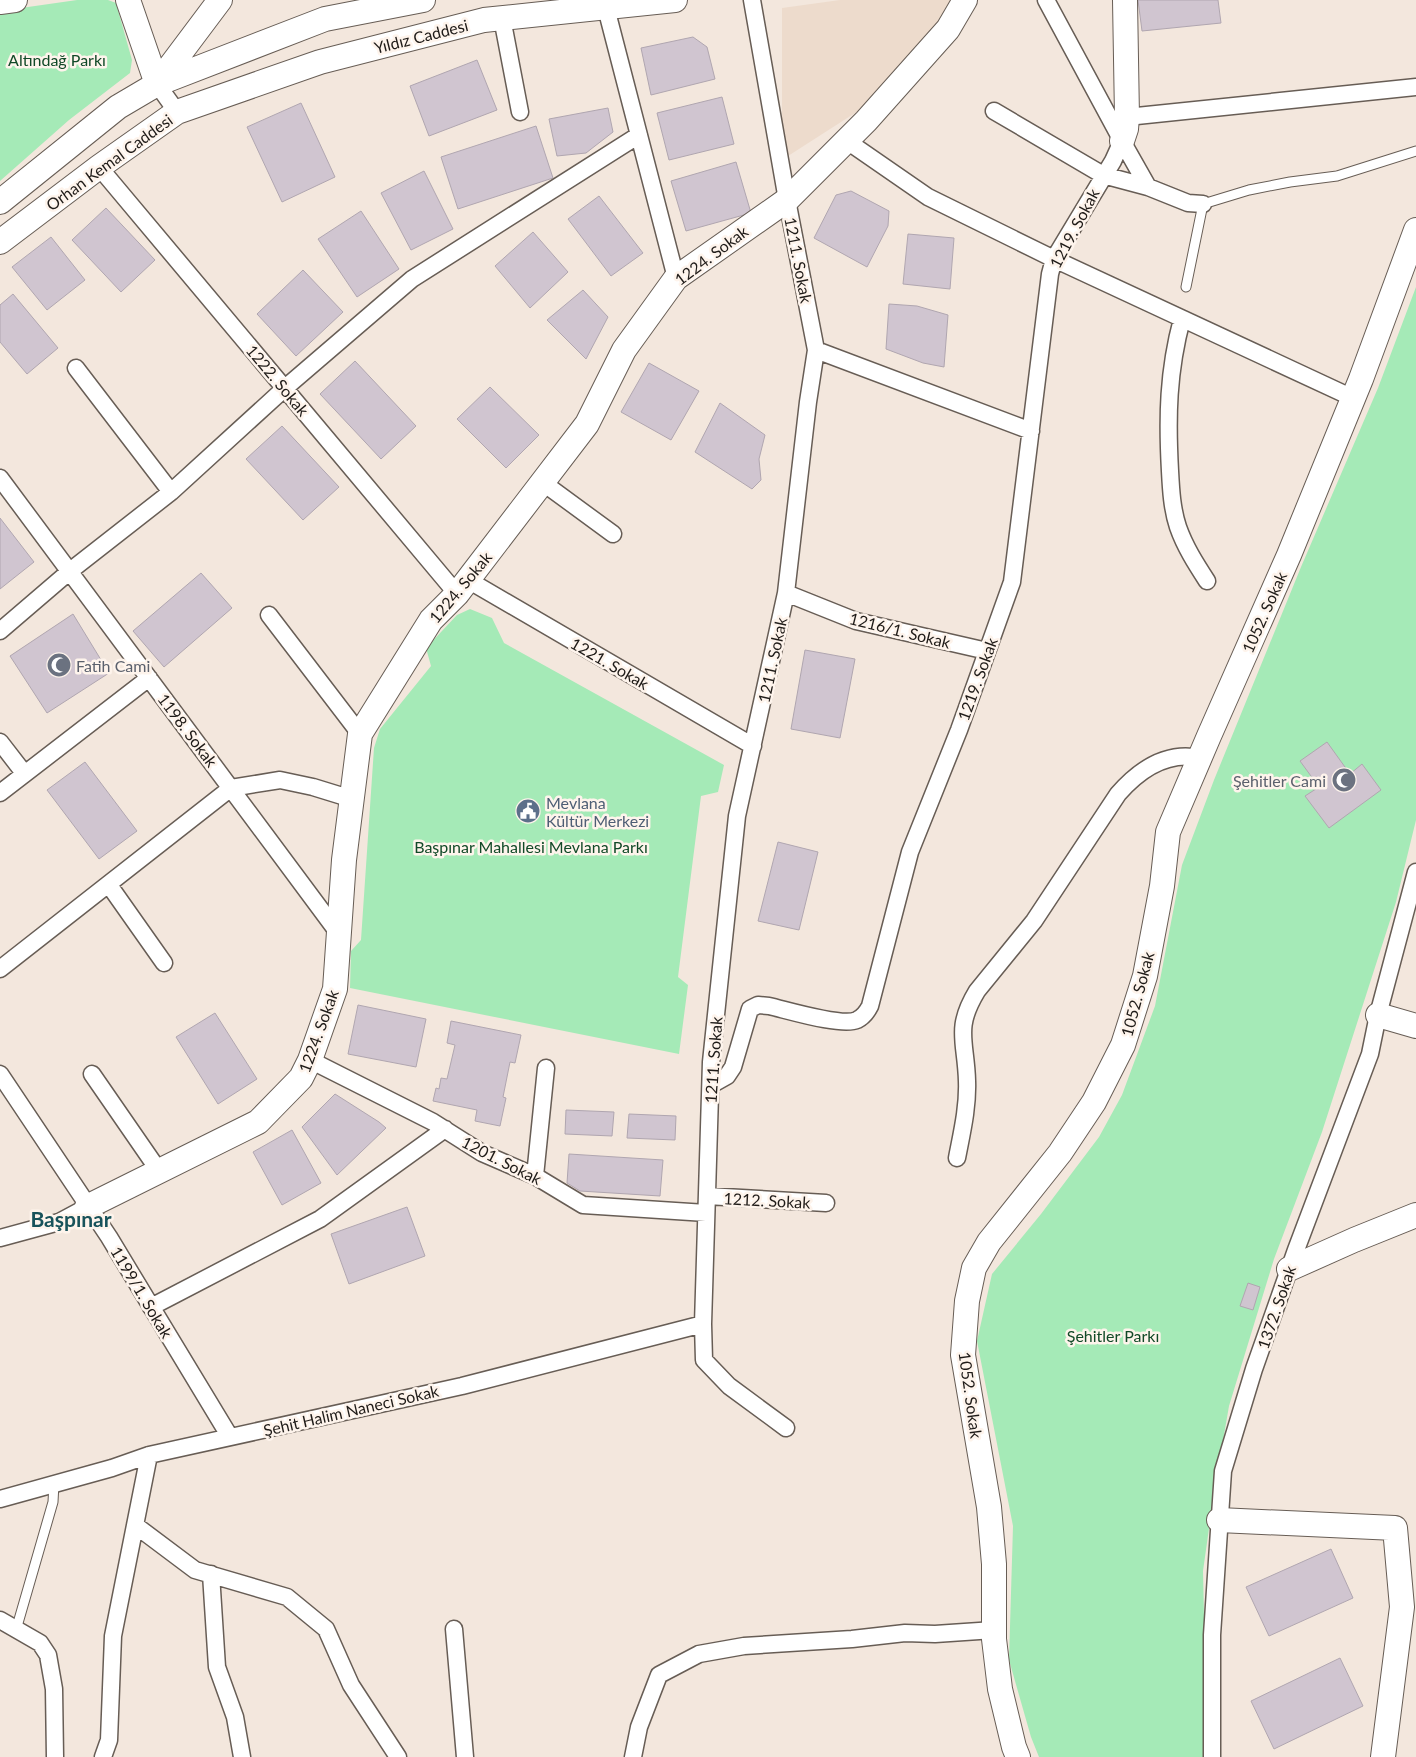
<svg xmlns="http://www.w3.org/2000/svg" width="1416" height="1757" font-family="Lato,sans-serif">
<style>
.built{fill:#eddbcc}
.green{fill:#a5eab7}
.building{fill:#d0c5d0;stroke:#b0a6b0}
.lines{fill:none;stroke-linecap:round;stroke-linejoin:round}
.lane-casing{stroke:#675d55;stroke-width:11}
.street-casing{stroke:#675d55;stroke-width:19}
.secondary-casing{stroke:#675d55;stroke-width:26}
.lane{stroke:#fff;stroke-width:9}
.street{stroke:#fff;stroke-width:16}
.secondary{stroke:#fff;stroke-width:24}
.labels{text-anchor:middle;dominant-baseline:central;stroke-width:5;stroke-linejoin:round;paint-order:stroke}
.street-label{font-size:16px;fill:#1f1b18;stroke:#fef4ec}
.park-label{font-size:16px;fill:#114927;stroke:#fef4ec}
.worship-label{font-size:16px;fill:#5b616d;stroke:#fef4ec;text-anchor:start}
.service-label{font-size:16px;fill:#4e5e75;stroke:#fef4ec;text-anchor:start}
.district-label{font-size:21px;font-weight:bold;fill:#19535b;stroke:#fef4ec}
</style>
<rect width="100%" height="100%" fill="#f3e7dd"/>
<path class="built" d="M 840,0 L 953,0 L 932,37 L 869,104 L 788,156 L 782,147 L 782,8 Z"/>
<path class="green" d="M 77,0 L 108,0 L 116,3 L 132,60 L 130,73 L 69,120 L 0,181 L 0,11 Z
M 1416,287 L 1416,820 L 1396,902 L 1322,1132 L 1274,1259 L 1229,1406 L 1214,1493 L 1203,1571 L 1207,1752 L 1205,1757 L 1039,1757 L 1031,1737 L 1009,1660 L 1013,1526 L 977,1341 L 992,1274 L 1041,1214 L 1099,1137 L 1122,1095 L 1155,1006 L 1182,865 L 1214,780 L 1301,567 L 1378,388 Z
M 470,609 L 492,618 L 504,643 L 724,765 L 718,792 L 701,796 L 678,977 L 688,985 L 679,1054 L 350,988 L 351,951 L 361,940 L 374,748 L 380,729 L 431,666 L 426,648 L 457,615 Z"/>
<path class="building" d="M 1138,0 L 1218,0 L 1221,23 L 1142,31 Z
M 693,37 L 707,47 L 715,79 L 651,95 L 641,48 Z
M 477,60 L 497,110 L 429,136 L 410,86 Z
M 722,97 L 734,144 L 669,160 L 657,113 Z
M 301,103 L 335,177 L 282,202 L 247,127 Z
M 608,108 L 613,132 L 586,153 L 557,156 L 549,119 Z
M 536,126 L 553,178 L 458,209 L 441,157 Z
M 736,162 L 751,213 L 686,231 L 671,181 Z
M 424,171 L 453,229 L 411,250 L 381,193 Z
M 851,191 L 889,211 L 888,226 L 867,267 L 814,238 L 836,195 Z
M 599,196 L 643,253 L 611,276 L 568,219 Z
M 106,208 L 155,260 L 121,292 L 72,240 Z
M 361,211 L 399,269 L 357,297 L 318,239 Z
M 533,232 L 568,272 L 530,308 L 495,266 Z
M 908,234 L 954,238 L 950,289 L 903,284 Z
M 51,237 L 85,280 L 47,310 L 12,267 Z
M 303,270 L 343,312 L 296,356 L 257,314 Z
M 583,290 L 608,317 L 586,359 L 547,320 Z
M 13,294 L 58,348 L 27,374 L 0,342 L 0,305 Z
M 889,304 L 917,306 L 948,315 L 944,367 L 923,363 L 886,349 Z
M 355,361 L 416,426 L 381,459 L 320,394 Z
M 649,363 L 699,391 L 671,440 L 621,412 Z
M 490,387 L 539,435 L 506,468 L 457,419 Z
M 720,403 L 765,435 L 759,459 L 761,480 L 752,489 L 695,452 Z
M 282,426 L 339,487 L 303,520 L 246,459 Z
M 0,518 L 34,562 L 0,589 Z
M 201,573 L 232,608 L 164,667 L 133,631 Z
M 73,614 L 109,673 L 47,713 L 10,656 Z
M 805,650 L 855,659 L 840,738 L 791,729 Z
M 1327,742 L 1350,774 L 1362,764 L 1381,790 L 1329,828 L 1305,796 L 1319,787 L 1300,761 Z
M 85,762 L 137,831 L 99,859 L 47,790 Z
M 778,842 L 818,852 L 799,930 L 758,921 Z
M 358,1005 L 426,1019 L 416,1067 L 348,1054 Z
M 215,1013 L 257,1079 L 218,1104 L 176,1037 Z
M 451,1021 L 521,1035 L 515,1063 L 510,1062 L 503,1097 L 506,1098 L 500,1126 L 475,1121 L 477,1110 L 433,1101 L 436,1088 L 439,1089 L 441,1078 L 447,1079 L 455,1045 L 447,1043 Z
M 335,1094 L 379,1122 L 386,1128 L 337,1175 L 302,1127 Z
M 566,1110 L 614,1112 L 612,1136 L 565,1134 Z
M 629,1114 L 676,1116 L 675,1140 L 627,1138 Z
M 292,1130 L 321,1183 L 282,1205 L 253,1152 Z
M 569,1154 L 663,1160 L 660,1196 L 580,1191 L 567,1183 Z
M 407,1207 L 425,1256 L 349,1284 L 331,1234 Z
M 1248,1283 L 1260,1287 L 1253,1310 L 1240,1306 Z
M 1331,1549 L 1353,1598 L 1269,1636 L 1246,1587 Z
M 1340,1658 L 1363,1706 L 1274,1749 L 1251,1701 Z"/>
<g class="lines">
<defs>
<path id="lane" d="M 1186,287 L 1203,204 L 1249,190 L 1290,182 L 1337,176 L 1416,151
M 16,1630 L 53,1502 L 54,1483"/>
<path id="street" d="M 752,0 L 787,200 L 816,350 L 808,402 L 786,593 L 737,816 L 711,1062 L 703,1324 L 704,1360 L 729,1386 L 786,1428
M 1046,0 L 1122,141 L 1148,187
M 606,8 L 676,278
M 502,18 L 520,112
M 157,84 L 177,112
M 994,111 L 1103,175 L 1148,187 L 1188,203 L 1203,204
M 1127,117 L 1416,87
M 847,141 L 928,197 L 1054,259 L 1353,398
M 99,167 L 457,594
M 1182,319 C 1168,371 1167,417 1170,471 C 1171,490 1172,509 1178,527 C 1185,547 1196,564 1207,581
M 816,350 L 1031,431
M 76,368 L 171,492
M 0,478 L 339,934
M 542,482 L 613,534
M 468,580 L 753,746
M 786,593 L 856,621 L 987,651
M 269,615 L 360,734
M 0,631 L 70,571 L 171,492 L 285,388 L 412,279 L 639,135
M 0,742 L 24,773
M 0,793 L 149,678
M 109,885 L 164,963
M 0,969 L 231,788 L 280,780 L 313,787 L 352,799
M 310,1060 L 433,1122 L 482,1153 L 535,1176 L 583,1205 L 706,1213
M 0,1074 L 109,1237 L 230,1437
M 92,1074 L 159,1171
M 711,1085 L 727,1076 L 733,1067 L 750,1009 L 758,1005 L 769,1006 C 787,1010 842,1027 857,1020 C 863,1017 867,1012 870,1006 L 910,852 L 959,730 L 1012,582 L 1050,274 L 1054,259 L 1113,161 L 1122,141
M 957,1158 C 962,1132 968,1107 967,1081 C 966,1041 954,1029 977,991 L 1034,921 L 1118,794 C 1139,770 1167,751 1200,758
M 535,1176 L 546,1068
M 707,1196 L 826,1203
M 0,1238 L 59,1222 L 87,1207
M 151,1307 L 320,1219 L 445,1129
M 0,1499 L 112,1468 L 149,1455 L 462,1386 L 703,1324
M 135,1525 L 195,1570 L 287,1597 L 326,1629 L 351,1685 L 398,1757
M 211,1574 L 217,1667 L 235,1717 L 242,1757
M 0,1620 L 40,1643 L 48,1655 L 54,1689 L 55,1757
M 454,1629 L 465,1757
M 103,1757 L 109,1740 L 113,1636 L 149,1455
M 633,1757 L 639,1727 L 659,1675 L 699,1654 L 744,1646 L 852,1639 L 905,1633 L 935,1634 L 994,1630
M 1212,1757 L 1212,1635 L 1223,1471 L 1254,1369 L 1296,1250 L 1370,1054 L 1378,1015 L 1416,872"/>
<path id="secondary" d="M 128,0 L 157,84
M 0,2 L 15,0
M 157,84 L 220,0
M 1122,141 L 1126,129 L 1127,117 L 1125,0
M 0,202 L 118,107 L 157,84 L 325,19 L 423,0
M 0,242 L 99,167 L 177,112 L 320,62 L 484,20 L 675,0
M 1378,1015 L 1416,1026
M 87,1207 L 258,1122 L 301,1078 L 310,1060 L 335,989 L 344,860 L 360,734 L 431,620 L 457,594 L 587,424 L 624,350 L 676,278 L 787,200 L 866,121 L 948,29 L 965,0
M 1289,1269 L 1354,1240 L 1416,1215
M 1219,1520 L 1395,1528 L 1402,1607 L 1383,1757
M 1018,1757 L 1014,1747 L 1000,1689 L 994,1639 L 994,1564 L 989,1507 L 963,1355 L 967,1301 L 974,1268 L 989,1242 L 1060,1153 L 1094,1102 L 1123,1045 L 1145,976 L 1162,886 L 1168,832 L 1209,736 L 1289,555 L 1361,379 L 1416,230"/>
</defs>
<use href="#lane" class="lane-casing"/>
<use href="#street" class="street-casing"/>
<use href="#secondary" class="secondary-casing"/>
<use href="#lane" class="lane"/>
<use href="#street" class="street"/>
<use href="#secondary" class="secondary"/>
</g>
<defs>
<symbol id="mosque-disc" viewBox="-11 -11 22 22"><circle r="9.5" fill="#6b7280" stroke="#fef4ec"/><path d="M3.5-4.9A6 6 0 1 0 3.5 4.9A5 5 0 1 1 3.5-4.9Z" fill="#fff"/></symbol>
<symbol id="civic-disc" viewBox="-11 -11 22 22"><circle r="9.5" fill="#5c6f8a" stroke="#fef4ec"/><path d="M-.6-6.5H3V-4.5H.6V-3L4-1V1h2V6H-6V1h2V-1L-.6-3ZM-1.2 2.5V6h2.4V2.5Z" fill="#fff"/></symbol>
</defs>
<g fill-rule="evenodd">
<use href="#mosque-disc" x="45" y="651" width="28" height="28"/>
<use href="#mosque-disc" x="1330" y="766" width="28" height="28"/>
<use href="#civic-disc" x="514" y="797" width="28" height="28"/>
</g>
<g class="labels">
<g class="street-label">
<text transform="translate(421 36) rotate(-14)">Yıldız Caddesi</text>
<text transform="translate(109 162) rotate(-36)">Orhan Kemal Caddesi</text>
<text transform="translate(1074 228) rotate(-62)">1219. Sokak</text>
<text transform="translate(711 255) rotate(-37)">1224. Sokak</text>
<text transform="translate(799 260) rotate(79)">1211. Sokak</text>
<text transform="translate(278 380) rotate(50)">1222. Sokak</text>
<text transform="translate(460 587) rotate(-50)">1224. Sokak</text>
<text transform="translate(1264 612) rotate(-66)">1052. Sokak</text>
<text transform="translate(900 630) rotate(14)">1216/1. Sokak</text>
<text transform="translate(772 660) rotate(-78)">1211. Sokak</text>
<text transform="translate(610 663) rotate(30)">1221. Sokak</text>
<text transform="translate(977 679) rotate(-70)">1219. Sokak</text>
<text transform="translate(188 730) rotate(53)">1198. Sokak</text>
<text transform="translate(1137 994) rotate(-75)">1052. Sokak</text>
<text transform="translate(318 1031) rotate(-70)">1224. Sokak</text>
<text transform="translate(713 1060) rotate(-86)">1211. Sokak</text>
<text transform="translate(502 1160) rotate(27)">1201. Sokak</text>
<text transform="translate(767 1200) rotate(3)">1212. Sokak</text>
<text transform="translate(142 1292) rotate(59)">1199/1. Sokak</text>
<text transform="translate(1276 1307) rotate(-71)">1372. Sokak</text>
<text transform="translate(971 1395) rotate(82)">1052. Sokak</text>
<text transform="translate(351 1410) rotate(-13)">Şehit Halim Naneci Sokak</text>
</g>
<g class="park-label">
<text x="57" y="59">Altındağ Parkı</text>
<text x="531" y="846">Başpınar Mahallesi Mevlana Parkı</text>
<text x="1113" y="1335">Şehitler Parkı</text>
</g>
<g class="worship-label">
<text x="76" y="665">Fatih Cami</text>
<text x="1326" y="780" text-anchor="end">Şehitler Cami</text>
</g>
<g class="service-label">
<text x="546" y="802">Mevlana<tspan x="546" dy="18">Kültür Merkezi</tspan></text>
</g>
<g class="district-label">
<text x="71" y="1218">Başpınar</text>
</g>
</g>
</svg>
